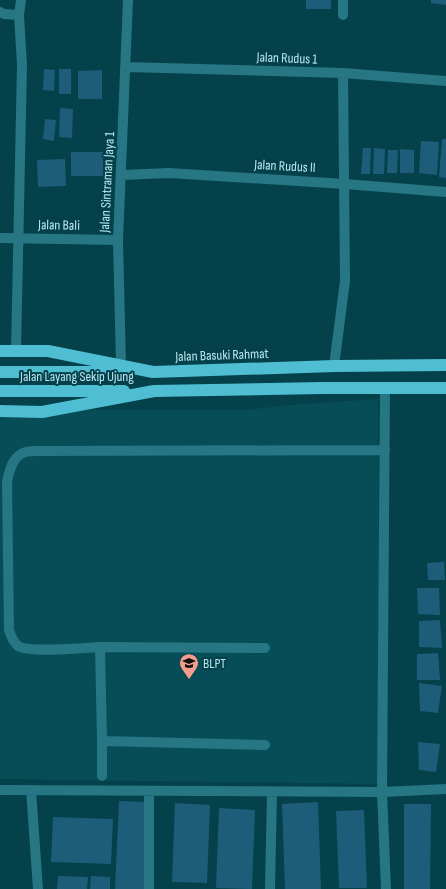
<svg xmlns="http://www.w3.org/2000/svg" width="446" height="889" font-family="'Sofia Sans Condensed',sans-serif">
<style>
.built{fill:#074d58}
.building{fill:#1e5d79}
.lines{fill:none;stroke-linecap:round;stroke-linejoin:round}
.minor{stroke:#267684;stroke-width:10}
.highway{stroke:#4fbed2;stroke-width:12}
.labels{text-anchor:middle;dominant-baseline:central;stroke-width:4;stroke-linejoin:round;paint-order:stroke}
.street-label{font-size:14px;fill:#bae7f1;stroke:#04414a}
.poi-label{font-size:14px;fill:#bae7f1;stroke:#04414a;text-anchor:start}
</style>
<rect width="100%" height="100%" fill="#04414a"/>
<path class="built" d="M 378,399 L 379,580 L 377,784 L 0,779 L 0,410 L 245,410 L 290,405 Z"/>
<path class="building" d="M 306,0 L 331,0 L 331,9 L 306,9 Z
M 431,0 L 446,0 L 446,5 L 431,3 Z
M 44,69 L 55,70 L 54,91 L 43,90 Z
M 59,69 L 71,69 L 71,94 L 59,94 Z
M 102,70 L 102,99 L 78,99 L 78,71 Z
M 60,108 L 73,109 L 72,138 L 59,137 Z
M 45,119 L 56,120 L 54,141 L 43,139 Z
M 442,139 L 446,139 L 446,178 L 439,177 Z
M 421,141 L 439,142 L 437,175 L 419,173 Z
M 363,148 L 371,148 L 370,174 L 361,174 Z
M 374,148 L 385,149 L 384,174 L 373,174 Z
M 400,149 L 414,150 L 414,173 L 400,173 Z
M 388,150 L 398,150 L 397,173 L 387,173 Z
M 71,152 L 103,152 L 103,176 L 71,176 Z
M 65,159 L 66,186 L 38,187 L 37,160 Z
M 444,562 L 445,580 L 428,580 L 427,563 Z
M 417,588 L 439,588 L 440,615 L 418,614 Z
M 440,620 L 442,648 L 419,647 L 419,621 Z
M 438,653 L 440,680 L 417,680 L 417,654 Z
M 419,683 L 442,686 L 438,713 L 420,711 Z
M 418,742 L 440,744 L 436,772 L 419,770 Z
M 119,801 L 147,802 L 144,889 L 115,889 Z
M 318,802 L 321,889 L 285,889 L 282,804 Z
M 175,803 L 210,805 L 207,883 L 172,882 Z
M 404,804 L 431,804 L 430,889 L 404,889 Z
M 219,808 L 255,810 L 252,889 L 216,888 Z
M 364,810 L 367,888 L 339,888 L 336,811 Z
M 53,817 L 113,819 L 111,864 L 51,862 Z
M 58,876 L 88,877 L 87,889 L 57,889 Z
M 91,876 L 110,877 L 110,889 L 90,889 Z"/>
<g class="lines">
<path class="minor" d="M 0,12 L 4,14 L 19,15
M 343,15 L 343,0
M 126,67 L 343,73 L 446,81
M 121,175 L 169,173 L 345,184 L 446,192
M 0,238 L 118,240
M 16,351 L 22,65 L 19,15 L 21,0
M 121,365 L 118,240 L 128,0
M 334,366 L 345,281 L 343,73
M 385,389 L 382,792 L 386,889
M 100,647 L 265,648
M 265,745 L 102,741 L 100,647 C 84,648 29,653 18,646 C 13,642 11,636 9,630 L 7,482 C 9,472 12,459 21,454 C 25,451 33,451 37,451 L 385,450
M 102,776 L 102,741
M 0,790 L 382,792 L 446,789
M 31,790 L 38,889
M 149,791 L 149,889
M 270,889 L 272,792"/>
<path class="highway" d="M 0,351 L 48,351 L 153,372 L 334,366 L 446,365
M 0,372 L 125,372
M 0,391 L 124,391
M 0,411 L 42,412 L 154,391 L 322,388 L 446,388"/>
</g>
<defs>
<symbol id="school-pin" viewBox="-11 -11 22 30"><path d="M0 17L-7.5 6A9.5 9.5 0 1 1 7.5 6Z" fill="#f49d8c" stroke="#04414a"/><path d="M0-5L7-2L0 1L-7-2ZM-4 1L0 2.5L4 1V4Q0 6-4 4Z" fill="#111"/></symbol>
</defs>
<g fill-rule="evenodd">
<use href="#school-pin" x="178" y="652" width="22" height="30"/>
</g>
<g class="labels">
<g class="street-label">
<text transform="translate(287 58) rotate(2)">Jalan Rudus 1</text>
<text transform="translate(285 166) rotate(3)">Jalan Rudus II</text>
<text transform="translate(107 182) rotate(-87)">Jalan Sintraman Jaya 1</text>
<text transform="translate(59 225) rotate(1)">Jalan Bali</text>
<text transform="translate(222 355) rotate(-2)">Jalan Basuki Rahmat</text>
<text x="77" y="376">Jalan Layang Sekip Ujung</text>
</g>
<g class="poi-label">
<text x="203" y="663">BLPT</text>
</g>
</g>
</svg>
